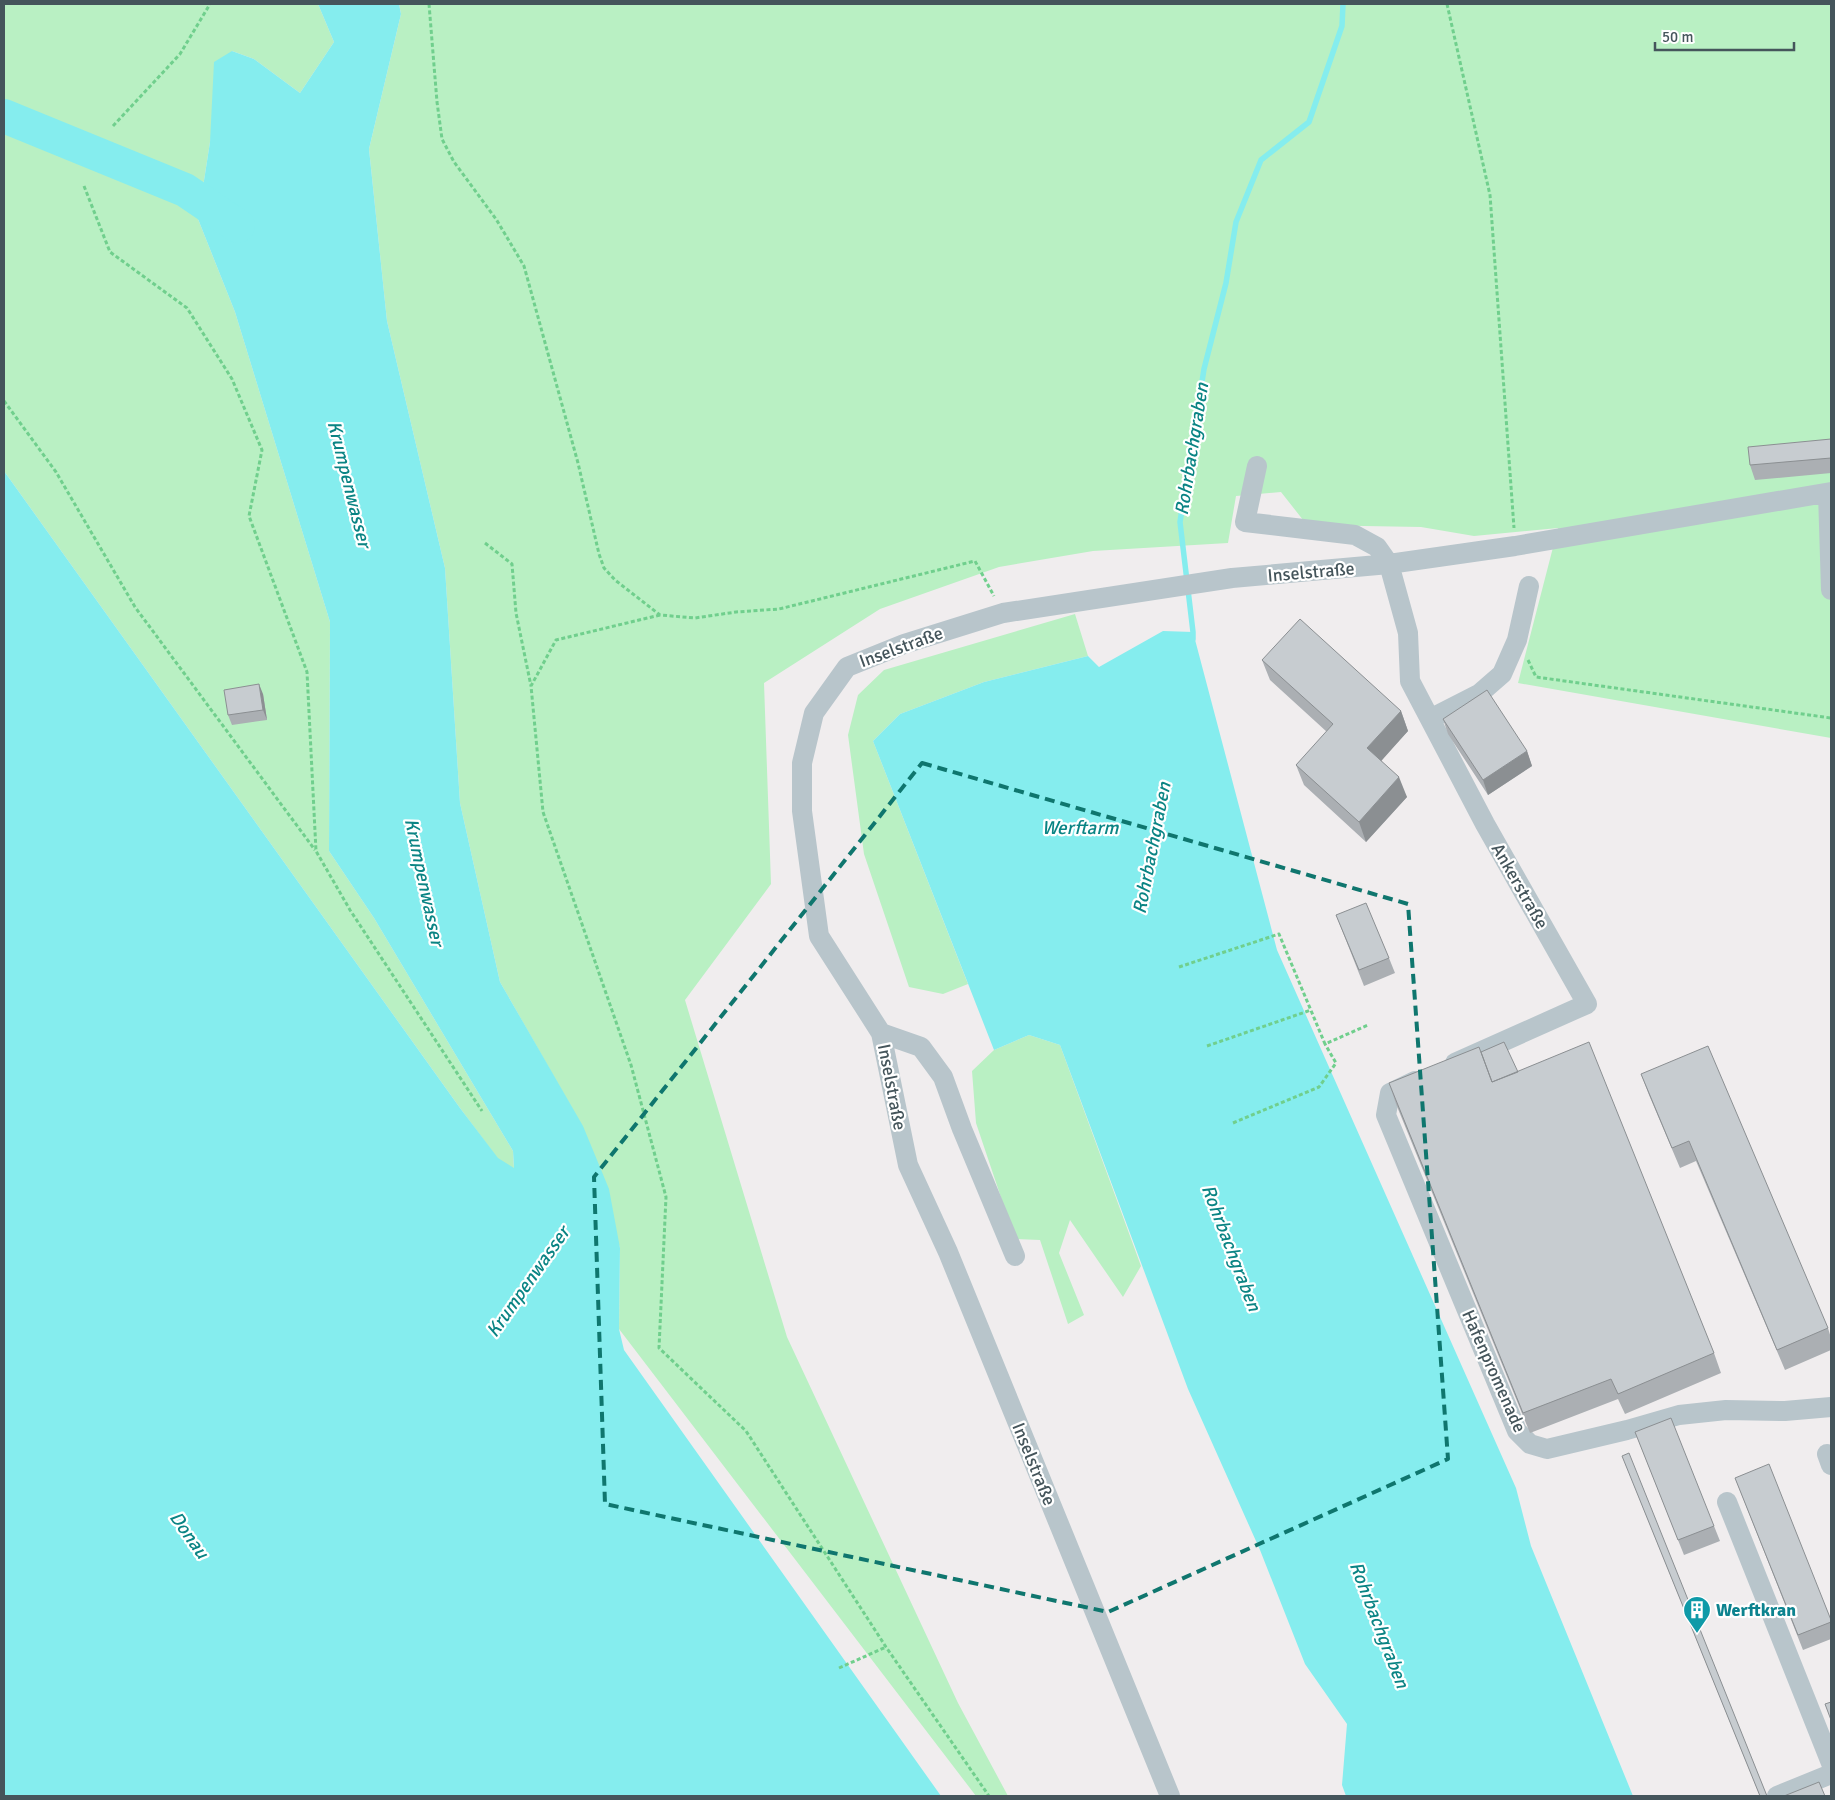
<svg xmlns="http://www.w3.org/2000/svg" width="1835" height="1800" font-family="Signika,sans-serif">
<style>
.green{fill:#b9f0c3}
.water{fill:#85edee}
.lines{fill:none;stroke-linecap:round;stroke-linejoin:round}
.stream{stroke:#85edee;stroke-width:5.5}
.river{stroke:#85edee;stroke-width:34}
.path{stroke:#70cf8d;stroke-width:3;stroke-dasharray:4 2.5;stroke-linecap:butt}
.minor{stroke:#b8c5cb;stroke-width:20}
.wall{fill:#abafb3}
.shaded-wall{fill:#8b8f92}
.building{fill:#c7ccd0;stroke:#8b8f92}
.marked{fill:none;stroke:#0f766e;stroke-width:4;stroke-dasharray:10 6;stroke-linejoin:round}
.labels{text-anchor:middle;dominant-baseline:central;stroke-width:4.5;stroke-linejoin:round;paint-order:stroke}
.street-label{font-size:18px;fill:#45555b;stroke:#fff}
.culture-label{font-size:18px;font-weight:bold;fill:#0d838f;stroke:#fff;text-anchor:start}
.water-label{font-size:19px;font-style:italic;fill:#0a8484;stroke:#fff}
</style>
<rect width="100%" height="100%" fill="#f0edee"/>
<path class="green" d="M 4,4 L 318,4 L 334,42 L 300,93 L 254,59 L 232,51 L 210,142 L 198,219 L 235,312 L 330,622 L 329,851 L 374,918 L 513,1151 L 514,1169 L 498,1159 L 460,1108 L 4,471 Z
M 399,4 L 1831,4 L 1831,738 L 1518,683 L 1558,528 L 1474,536 L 1421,527 L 1307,525 L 1281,492 L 1236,496 L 1228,543 L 1093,551 L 999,567 L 880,609 L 764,683 L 771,884 L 685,1000 L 787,1337 L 958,1703 L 1008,1796 L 976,1796 L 619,1329 L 620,1248 L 581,1124 L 500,982 L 460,803 L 445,568 L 387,321 L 369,149 L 401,14 Z
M 1075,614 L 1088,656 L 984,682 L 900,714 L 873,741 L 968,984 L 943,994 L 909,987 L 864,854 L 848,735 L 858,695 L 884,670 Z
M 1029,1035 L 1060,1045 L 1141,1266 L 1123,1297 L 1070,1220 L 1059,1253 L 1084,1315 L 1068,1324 L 1040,1240 L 1015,1239 L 976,1123 L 972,1071 L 994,1050 Z"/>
<path class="water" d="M 318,4 L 399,4 L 401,14 L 369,149 L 387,321 L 445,568 L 460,803 L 500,982 L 583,1126 L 609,1189 L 620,1248 L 619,1329 L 624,1350 L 941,1796 L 4,1796 L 4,471 L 460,1108 L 498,1158 L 514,1168 L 513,1151 L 374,918 L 329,851 L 330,622 L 235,312 L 198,219 L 210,142 L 214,62 L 232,51 L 254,59 L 300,93 L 334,42 Z
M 1163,631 L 1193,632 L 1277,950 L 1516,1488 L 1531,1546 L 1633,1796 L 1346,1796 L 1342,1785 L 1347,1724 L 1305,1664 L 1260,1550 L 1188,1389 L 1060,1045 L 1029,1035 L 994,1050 L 873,741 L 900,714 L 984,682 L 1088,656 L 1099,667 Z"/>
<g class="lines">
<path class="stream" d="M 1193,639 L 1193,632 L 1180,522 L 1204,369 L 1226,283 L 1236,222 L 1261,160 L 1309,122 L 1342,26 L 1343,4"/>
<path class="river" d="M 4,116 L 185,190 L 238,226"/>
<path class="path" d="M 429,4 L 437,102 L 442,139 L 454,162 L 496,219 L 524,266 L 578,463 L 599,554 L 604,568 L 615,580 L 660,615 L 695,618 L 736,612 L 779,609 L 975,561 L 994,596
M 1447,4 L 1490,195 L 1514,528
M 113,126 L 180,54 L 210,4
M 84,186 L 110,252 L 187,308 L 232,379 L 262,450 L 249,516 L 307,672 L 316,851 L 350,910 L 482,1111
M 4,401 L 56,472 L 135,607 L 315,850
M 485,543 L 512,564 L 516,613 L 531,686
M 660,615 L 556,640 L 531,686 L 543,812 L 631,1065 L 666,1197 L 659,1348 L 746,1431 L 886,1647 L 989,1796
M 1528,660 L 1536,677 L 1831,718
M 1179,967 L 1279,934 L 1325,1044 L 1368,1025
M 1207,1046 L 1311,1010
M 1233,1123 L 1319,1087 L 1336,1063 L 1325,1044
M 839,1668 L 886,1647"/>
<path class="minor" d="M 1257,466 L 1245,522 L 1355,535 L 1377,547 L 1389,564 L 1408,633 L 1410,681 L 1485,824 L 1587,1004 L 1455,1063
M 1828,493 L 1831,590
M 1430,719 L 1479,694 L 1502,674 L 1517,640 L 1529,586
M 881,1033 L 921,1047 L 943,1077 L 962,1129 L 1015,1256
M 1415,1081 L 1390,1093 L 1386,1115 L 1517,1431 L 1530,1444 L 1547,1449 L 1627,1430 L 1679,1415 L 1726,1410 L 1785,1411 L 1831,1407
M 1827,1454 L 1831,1465
M 1727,1502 L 1831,1763
M 1170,1796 L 948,1252 L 908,1165 L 881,1033 L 819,936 L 802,811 L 802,763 L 814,713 L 847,667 L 904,644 L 1003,613 L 1232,578 L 1389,564 L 1515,546 L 1831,492
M 1777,1796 L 1831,1774"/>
</g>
<path class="wall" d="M 1831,441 L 1831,473 L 1755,480 L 1750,465 Z
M 1262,660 L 1401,711 L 1408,731 L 1381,760 L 1407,797 L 1366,842 L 1304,785 L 1296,765 L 1327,732 L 1270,680 Z
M 263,694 L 267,720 L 232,725 L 228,715 Z
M 1443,719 L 1527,751 L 1532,766 L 1488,795 L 1448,734 Z
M 1336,915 L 1389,958 L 1395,973 L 1364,986 Z
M 1518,1072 L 1714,1353 L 1721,1373 L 1625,1414 L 1618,1399 L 1530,1433 L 1396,1104 L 1389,1083 Z
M 1641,1074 L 1828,1328 L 1831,1338 L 1831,1350 L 1785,1370 L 1696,1161 L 1680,1168 L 1649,1095 Z
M 1635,1432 L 1714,1526 L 1720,1541 L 1684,1555 Z
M 1622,1456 L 1767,1796 L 1760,1796 Z
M 1735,1478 L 1831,1620 L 1831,1639 L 1803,1650 Z"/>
<path class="shaded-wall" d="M 259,684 L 263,694 L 267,720 L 263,710 Z
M 1401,711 L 1408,731 L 1375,768 L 1367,748 Z
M 1527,751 L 1532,766 L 1488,795 L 1483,780 Z
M 1399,777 L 1407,797 L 1366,842 L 1359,822 Z"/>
<path class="building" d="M 1831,439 L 1831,458 L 1750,465 L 1748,447 Z
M 1300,619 L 1401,711 L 1367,748 L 1399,777 L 1359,822 L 1296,765 L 1333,724 L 1262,660 Z
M 259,684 L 263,710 L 228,715 L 224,690 Z
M 1487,690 L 1527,751 L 1483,780 L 1443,719 Z
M 1366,903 L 1389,958 L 1359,970 L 1336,915 Z
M 1504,1042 L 1518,1072 L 1492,1082 L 1481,1052 Z
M 1589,1042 L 1714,1353 L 1618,1394 L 1611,1379 L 1523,1413 L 1389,1083 L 1479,1047 L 1492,1082 Z
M 1708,1046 L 1828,1328 L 1777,1350 L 1689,1141 L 1672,1148 L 1641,1074 Z
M 1671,1418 L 1714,1526 L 1678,1540 L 1635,1432 Z
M 1629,1453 L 1767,1796 L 1760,1796 L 1622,1456 Z
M 1769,1464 L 1831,1620 L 1831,1622 L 1798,1635 L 1735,1478 Z
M 1831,1702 L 1831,1720 L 1825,1704 Z
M 1819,1782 L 1825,1796 L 1784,1796 Z"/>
<path class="marked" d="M 922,763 L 1408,904 L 1448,1459 L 1108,1612 L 605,1504 L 594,1177 Z"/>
<defs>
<symbol id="building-pin" viewBox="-11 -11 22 30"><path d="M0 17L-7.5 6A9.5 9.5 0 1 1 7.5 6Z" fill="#0f9aa8" stroke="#fff"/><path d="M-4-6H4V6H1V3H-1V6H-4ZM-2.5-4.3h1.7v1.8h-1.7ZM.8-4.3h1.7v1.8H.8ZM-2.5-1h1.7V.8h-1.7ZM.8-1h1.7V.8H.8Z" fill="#fff"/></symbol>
</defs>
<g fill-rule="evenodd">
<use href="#building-pin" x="1681" y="1594" width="32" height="43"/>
</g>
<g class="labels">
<g class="street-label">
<text transform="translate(1311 572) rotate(-5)">Inselstraße</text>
<text transform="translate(901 647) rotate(-20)">Inselstraße</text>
<text transform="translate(1520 886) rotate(60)">Ankerstraße</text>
<text transform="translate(892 1087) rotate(79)">Inselstraße</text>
<text transform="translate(1494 1371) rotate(66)">Hafenpromenade</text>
<text transform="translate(1034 1464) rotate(68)">Inselstraße</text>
</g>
<g class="culture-label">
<text x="1716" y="1610">Werftkran</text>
</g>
<g class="water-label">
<text transform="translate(1192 449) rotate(-81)">Rohrbachgraben</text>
<text transform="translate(349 484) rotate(76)">Krumpenwasser</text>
<text x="1080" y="828">Werftarm</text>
<text transform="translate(1152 848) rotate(-79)">Rohrbachgraben</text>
<text transform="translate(424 882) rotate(78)">Krumpenwasser</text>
<text transform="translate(1231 1248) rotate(69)">Rohrbachgraben</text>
<text transform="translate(528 1282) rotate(-55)">Krumpenwasser</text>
<text transform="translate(189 1535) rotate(55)">Donau</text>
<text transform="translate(1379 1625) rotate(69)">Rohrbachgraben</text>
</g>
</g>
<rect width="1835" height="1800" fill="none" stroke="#45555b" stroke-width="10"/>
<path d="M1655 42v8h139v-8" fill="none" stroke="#45555b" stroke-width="2.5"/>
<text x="1662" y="42" font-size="15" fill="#45555b" stroke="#ffffff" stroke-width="4" paint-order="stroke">50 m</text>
</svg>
